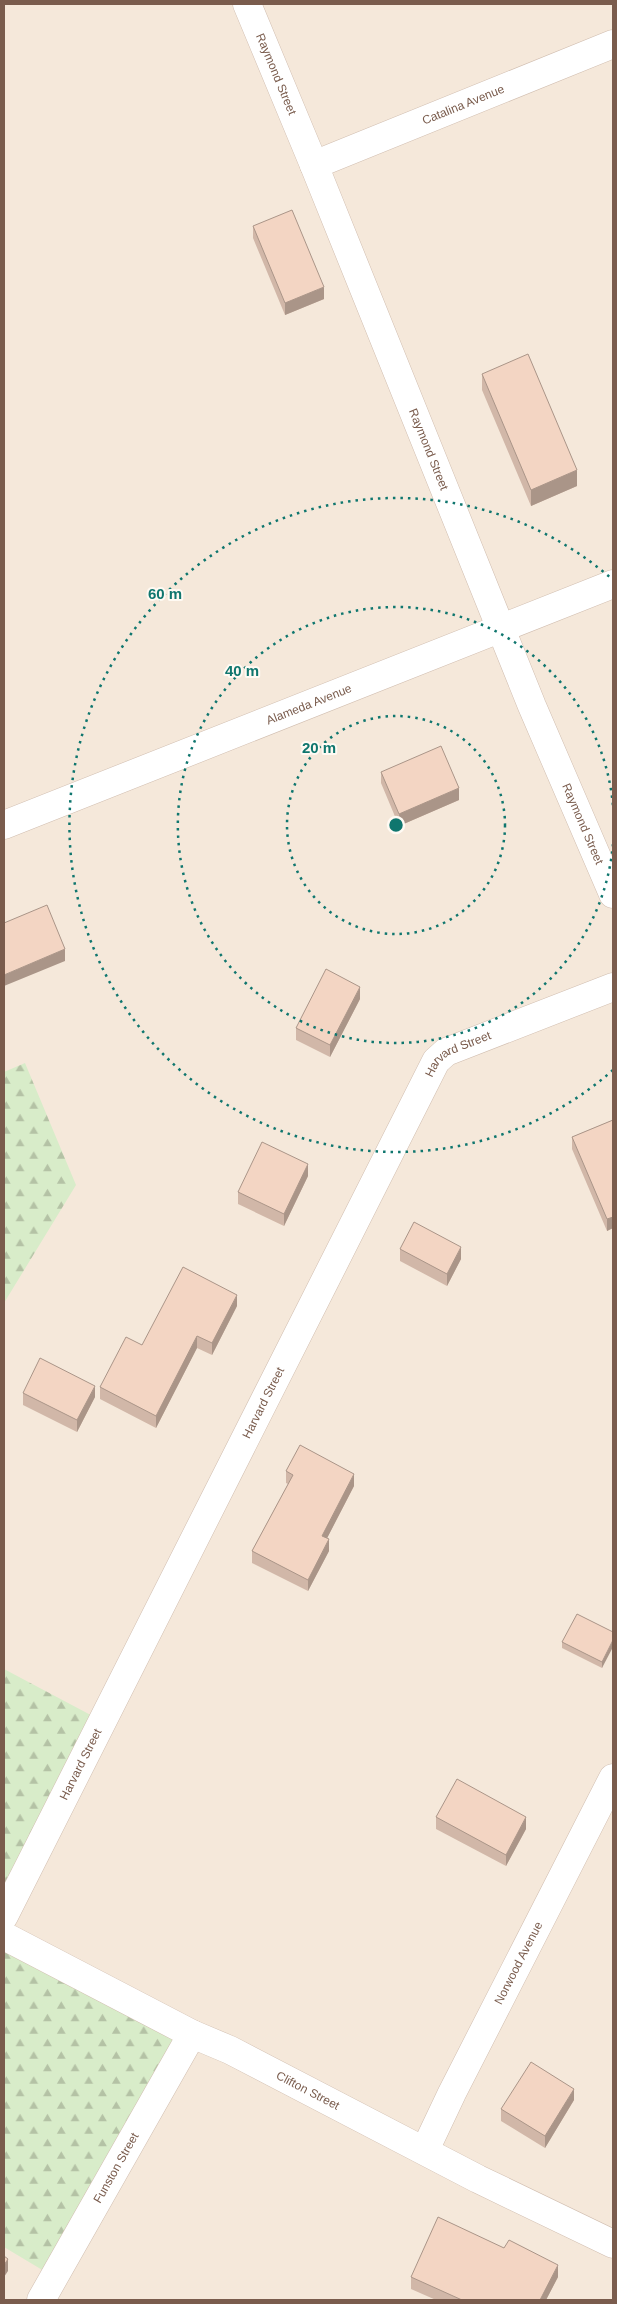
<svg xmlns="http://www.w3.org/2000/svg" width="617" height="2304" font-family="Arial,sans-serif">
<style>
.residential{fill:#f5e8da}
.forest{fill:url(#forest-firs)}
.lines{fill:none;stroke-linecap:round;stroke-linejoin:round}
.minor-casing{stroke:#d1beb0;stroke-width:29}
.minor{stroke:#fff;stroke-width:28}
.wall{fill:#d1b7a8}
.shaded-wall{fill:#aa9588}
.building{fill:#f3d5c3;stroke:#aa9588}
.ring{fill:none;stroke:#0f766e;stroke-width:2.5;stroke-dasharray:2.5 5}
.labels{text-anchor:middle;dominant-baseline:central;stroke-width:4;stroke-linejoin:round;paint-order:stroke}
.street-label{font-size:12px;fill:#7a5c4d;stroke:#fffaf3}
.centre{fill:#0f766e;stroke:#fffaf3;stroke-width:2.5}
.ring-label{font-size:15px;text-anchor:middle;font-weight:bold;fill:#0f766e;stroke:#fffaf3;stroke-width:4;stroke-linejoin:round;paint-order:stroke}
</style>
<defs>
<pattern id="forest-firs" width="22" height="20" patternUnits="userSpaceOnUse" patternTransform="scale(1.25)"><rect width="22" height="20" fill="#d8ecc9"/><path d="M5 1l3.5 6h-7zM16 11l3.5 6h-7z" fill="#b4c2a5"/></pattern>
</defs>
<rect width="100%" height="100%" fill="#fdf6ec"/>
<path class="residential" d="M 4,4 L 613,4 L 613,2300 L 4,2300 Z"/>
<path class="forest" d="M 25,1063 L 76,1185 L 4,1303 L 4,1072 Z
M 4,1669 L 102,1721 L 4,1916 Z
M 4,1936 L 192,2034 L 54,2277 L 4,2247 Z"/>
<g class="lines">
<defs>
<g id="minor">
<path id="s1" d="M 247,4 L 314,165 L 532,706 L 613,894"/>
<path id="s2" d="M 314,165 L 613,44"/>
<path id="s3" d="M 4,825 L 613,584"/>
<path id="s4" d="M 4,1916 L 436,1061 L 446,1052 L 613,987"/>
<path id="s5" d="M 4,1936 L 192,2034 L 230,2050 L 478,2179 L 613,2244"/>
<path id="s6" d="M 425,2150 L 452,2093 L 613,1778"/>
<path id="s7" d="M 41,2300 L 192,2034"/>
</g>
</defs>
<use href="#minor" class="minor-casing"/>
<use href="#minor" class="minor"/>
</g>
<path class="wall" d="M 253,226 L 324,299 L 285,315 L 253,238 Z
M 482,374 L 577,486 L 531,506 L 482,390 Z
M 381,772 L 459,800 L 399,826 L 381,783 Z
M 360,999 L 330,1057 L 296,1040 L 296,1028 Z
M 613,1120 L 613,1228 L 607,1231 L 572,1149 L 572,1137 Z
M 308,1176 L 284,1226 L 238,1204 L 238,1192 Z
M 400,1249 L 461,1259 L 447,1286 L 400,1261 Z
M 237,1306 L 212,1355 L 197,1348 L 156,1428 L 100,1399 L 100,1387 L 142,1345 Z
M 23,1393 L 95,1397 L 77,1432 L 23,1405 Z
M 286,1471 L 354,1486 L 327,1538 L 329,1551 L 308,1591 L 252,1563 L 252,1551 L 288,1484 L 286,1483 Z
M 613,1632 L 602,1668 L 562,1648 L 562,1642 Z
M 436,1817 L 526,1829 L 506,1866 L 436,1829 Z
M 574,2100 L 545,2148 L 501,2121 L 501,2109 Z
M 411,2277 L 558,2277 L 546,2300 L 436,2300 L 411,2289 Z"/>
<path class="shaded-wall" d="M 324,287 L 324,299 L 285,315 L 285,303 Z
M 577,470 L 577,486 L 531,506 L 531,490 Z
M 459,788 L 459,800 L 399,826 L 399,814 Z
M 65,949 L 65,961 L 4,986 L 4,975 Z
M 360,987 L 360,999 L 330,1057 L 330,1045 Z
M 308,1164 L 308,1176 L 284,1226 L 284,1214 Z
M 613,1217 L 613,1228 L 607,1231 L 607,1219 Z
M 461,1247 L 461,1259 L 447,1286 L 447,1274 Z
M 237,1295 L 237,1306 L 212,1355 L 212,1343 Z
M 197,1336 L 197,1348 L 156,1428 L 156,1416 Z
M 95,1386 L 95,1397 L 77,1432 L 77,1420 Z
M 354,1474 L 354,1486 L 322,1548 L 322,1536 Z
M 329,1539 L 329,1551 L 308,1591 L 308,1580 Z
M 613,1640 L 613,1647 L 602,1668 L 602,1662 Z
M 526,1817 L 526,1829 L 506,1866 L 506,1855 Z
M 574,2089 L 574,2100 L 545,2148 L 545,2136 Z
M 8,2259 L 8,2271 L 4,2277 L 4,2265 Z
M 558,2265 L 558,2277 L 546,2300 L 540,2300 Z"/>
<path class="building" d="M 292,210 L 324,287 L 285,303 L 253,226 Z
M 528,354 L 577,470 L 531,490 L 482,374 Z
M 441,746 L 459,788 L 399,814 L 381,772 Z
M 47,905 L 65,949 L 4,975 L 4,923 Z
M 326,969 L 360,987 L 330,1045 L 296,1028 Z
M 613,1120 L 613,1217 L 607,1219 L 572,1137 Z
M 262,1142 L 308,1164 L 284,1214 L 238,1192 Z
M 414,1222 L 461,1247 L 447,1274 L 400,1249 Z
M 183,1267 L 237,1295 L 212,1343 L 197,1336 L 156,1416 L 100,1387 L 126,1337 L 142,1345 Z
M 40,1358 L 95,1386 L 77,1420 L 23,1393 Z
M 300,1445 L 354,1474 L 322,1536 L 329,1539 L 308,1580 L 252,1551 L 293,1475 L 286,1471 Z
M 577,1614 L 613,1632 L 613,1640 L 602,1662 L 562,1642 Z
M 457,1779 L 526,1817 L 506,1855 L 436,1817 Z
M 531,2062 L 574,2089 L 545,2136 L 501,2109 Z
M 438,2217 L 504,2248 L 509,2240 L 558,2265 L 540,2300 L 462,2300 L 411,2277 Z
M 4,2256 L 8,2259 L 4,2265 Z"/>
<g class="ring">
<circle cx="396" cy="825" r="109"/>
<path d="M613 844A218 218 0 1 1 613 806"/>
<path d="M613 1070A327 327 0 1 1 613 580"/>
</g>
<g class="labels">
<g class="street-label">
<text stroke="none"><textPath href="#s1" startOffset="76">Raymond Street</textPath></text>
<text stroke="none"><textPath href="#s2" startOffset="161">Catalina Avenue</textPath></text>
<text stroke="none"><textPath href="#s1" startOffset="481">Raymond Street</textPath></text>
<text stroke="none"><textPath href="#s3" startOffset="328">Alameda Avenue</textPath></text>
<text stroke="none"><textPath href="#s1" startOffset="886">Raymond Street</textPath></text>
<text stroke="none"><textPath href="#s4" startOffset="980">Harvard Street</textPath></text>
<text stroke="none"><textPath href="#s4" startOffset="575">Harvard Street</textPath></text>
<text stroke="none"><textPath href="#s4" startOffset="170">Harvard Street</textPath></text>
<text stroke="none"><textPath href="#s6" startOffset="209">Norwood Avenue</textPath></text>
<text stroke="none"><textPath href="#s5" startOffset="341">Clifton Street</textPath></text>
<text stroke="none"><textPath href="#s7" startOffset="152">Funston Street</textPath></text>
</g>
</g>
<circle cx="396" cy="825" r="8" class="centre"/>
<g class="ring-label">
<text x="165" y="599">60 m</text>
<text x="242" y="676">40 m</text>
<text x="319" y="753">20 m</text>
</g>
<rect width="617" height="2304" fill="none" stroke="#7a5c4d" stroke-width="10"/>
</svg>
